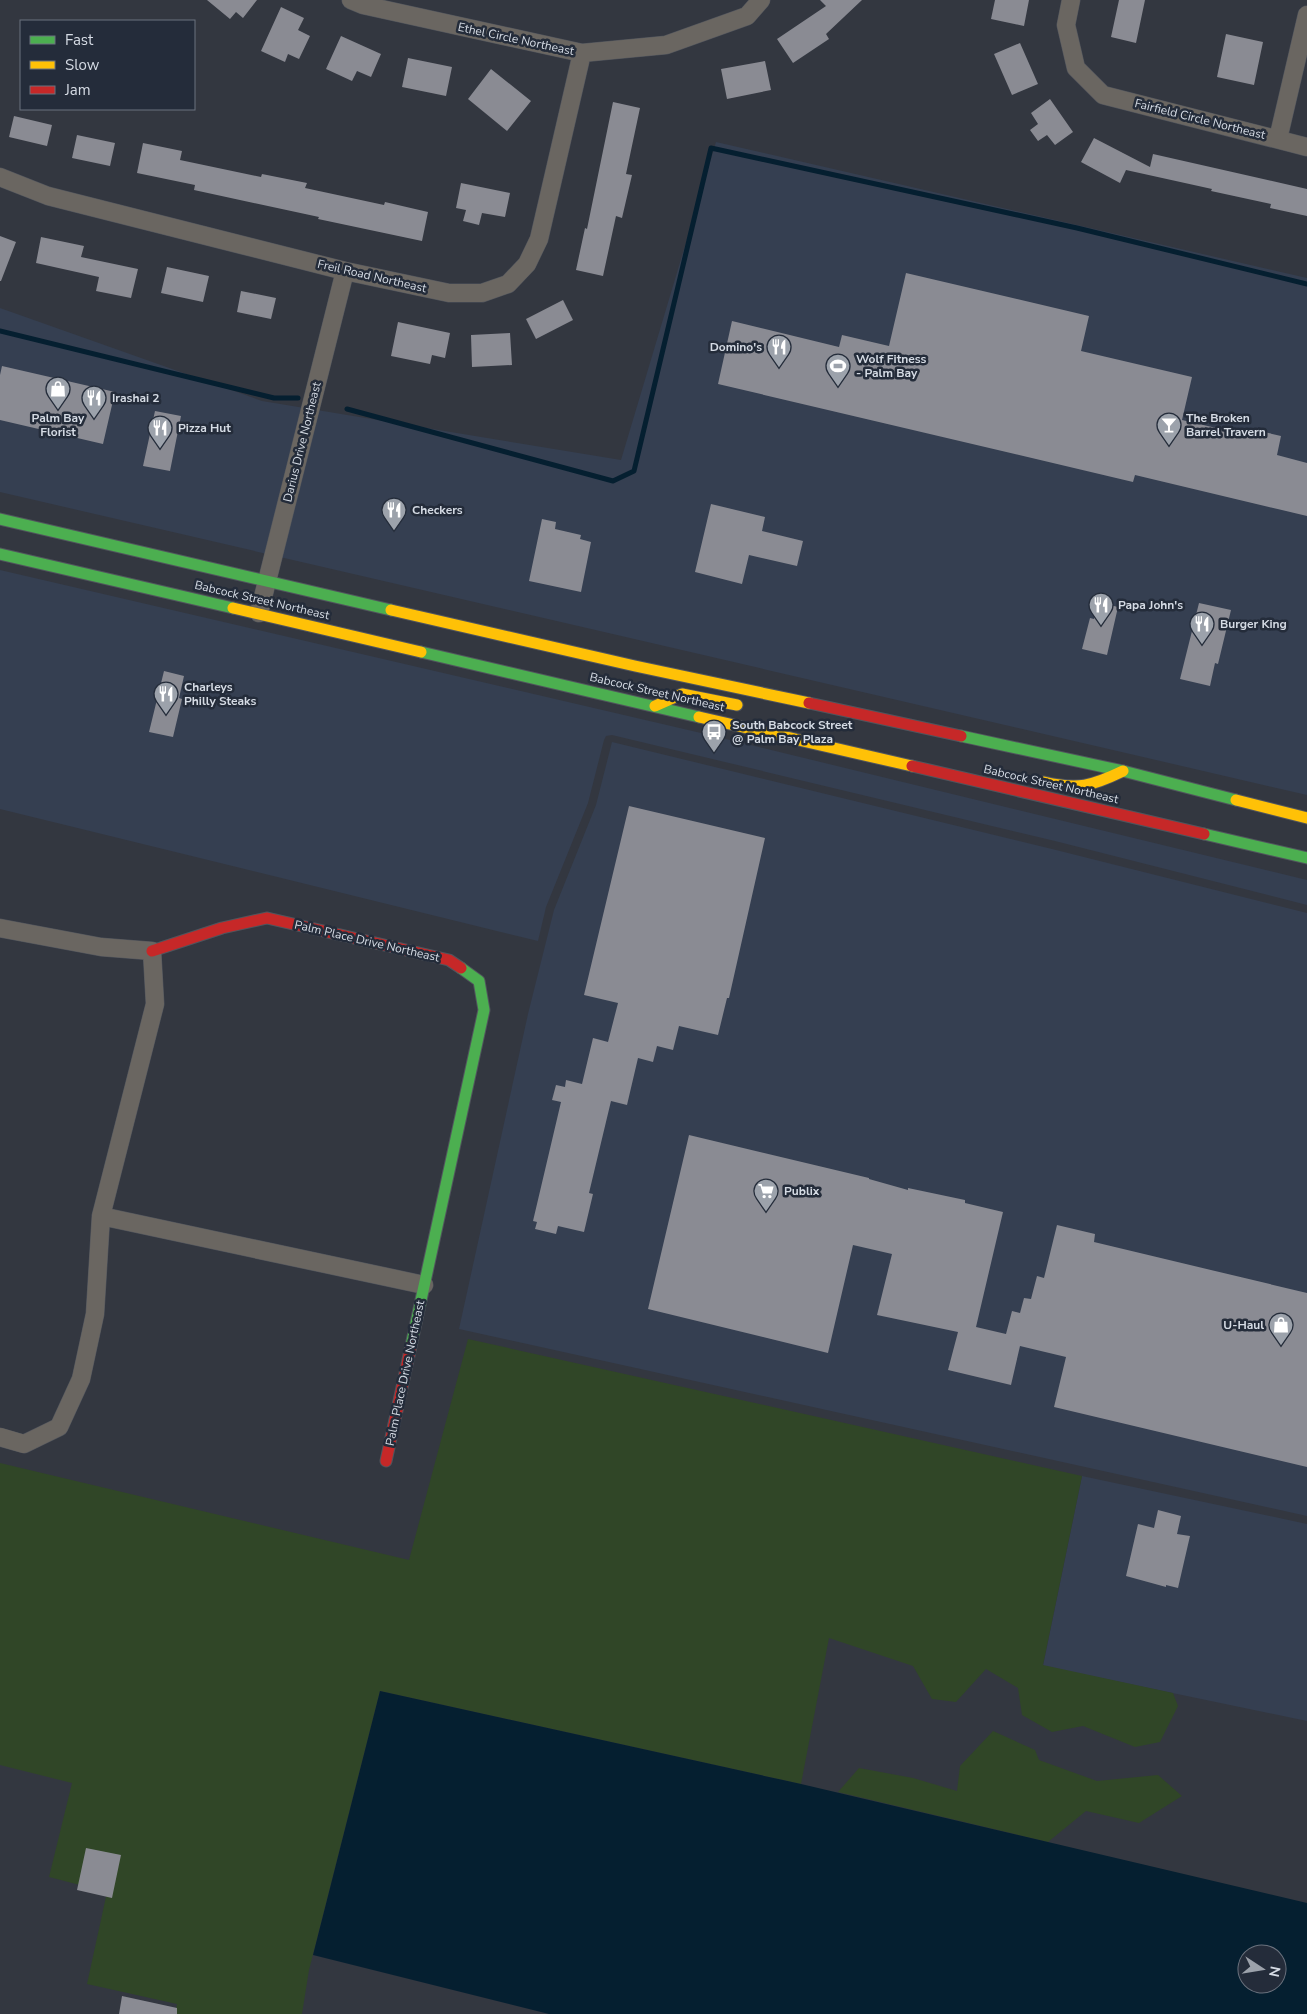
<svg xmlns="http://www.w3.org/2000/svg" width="1307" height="2014" font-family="'Nunito Sans',sans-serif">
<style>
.built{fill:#353f51}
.green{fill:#304627}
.water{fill:#051f30;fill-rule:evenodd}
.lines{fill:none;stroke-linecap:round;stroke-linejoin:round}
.stream{stroke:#051f30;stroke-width:5}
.building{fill:#8a8b93}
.street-casing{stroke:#51555d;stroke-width:19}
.fast-casing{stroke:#51555d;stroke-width:13}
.slow-casing{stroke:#51555d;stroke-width:13}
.jam-casing{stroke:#51555d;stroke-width:13}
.street{stroke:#6a6661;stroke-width:18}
.fast{stroke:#4caf50;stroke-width:11}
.slow{stroke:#ffc107;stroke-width:11}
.jam{stroke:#c62828;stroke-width:11}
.labels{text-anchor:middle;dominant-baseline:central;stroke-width:5;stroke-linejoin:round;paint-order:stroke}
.street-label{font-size:12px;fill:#d5dbe4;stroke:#242c3a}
.poi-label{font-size:12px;font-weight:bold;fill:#d5dbe4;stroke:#242c3a;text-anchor:start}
</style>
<rect width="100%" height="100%" fill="#333740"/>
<path class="built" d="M 716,142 L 1307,278 L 1307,795 L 0,492 L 0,308 L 262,401 L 621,460 Z
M 0,570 L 701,733 L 1307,880 L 1307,905 L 1055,841 L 612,735 L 606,736 L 604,740 L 588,803 L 546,907 L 538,941 L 0,809 Z
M 612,742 L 1052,849 L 1307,913 L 1307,1516 L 459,1329 L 528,1014 L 554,910 L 596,805 Z
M 1082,1476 L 1307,1524 L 1307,1721 L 1043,1666 Z"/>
<path class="green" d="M 468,1339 L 1082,1476 L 1043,1665 L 1173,1693 L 1178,1706 L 1160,1742 L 1135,1747 L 1083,1726 L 1052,1732 L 1022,1715 L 1018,1688 L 986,1669 L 956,1702 L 932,1699 L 913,1666 L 829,1638 L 801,1784 L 380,1691 L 309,1970 L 302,2014 L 175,2014 L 177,2004 L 87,1984 L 107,1892 L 49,1877 L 72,1783 L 0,1765 L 0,1463 L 409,1560 Z
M 993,1731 L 1035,1750 L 1039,1760 L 1097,1781 L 1158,1775 L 1182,1796 L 1139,1823 L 1086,1811 L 1048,1842 L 838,1792 L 859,1768 L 913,1778 L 957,1791 L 960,1766 Z"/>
<path class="water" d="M 380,1691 L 801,1784 L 1307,1903 L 1307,2014 L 549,2014 L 313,1955 ZM 1247,1954 L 1277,1954 L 1277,1984 L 1247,1984 Z"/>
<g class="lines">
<path class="stream" d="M 0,331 L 274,398 L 298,398
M 347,409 L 613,481 L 634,471 L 711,148 L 1077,228 L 1307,284"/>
</g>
<path class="building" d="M 207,0 L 257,0 L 243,18 L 236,12 L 230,19 Z
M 820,0 L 862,0 L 826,34 L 829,39 L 793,63 L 777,39 L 826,6 Z
M 995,0 L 1029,0 L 1024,26 L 991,19 Z
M 1119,0 L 1145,0 L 1136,43 L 1111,37 Z
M 281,7 L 304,18 L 298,30 L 310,36 L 299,59 L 288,54 L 285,62 L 261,51 Z
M 1226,34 L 1263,42 L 1254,85 L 1217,77 Z
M 341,36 L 381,54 L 371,77 L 357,71 L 352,81 L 326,69 Z
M 1020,43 L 1038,84 L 1012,95 L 994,54 Z
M 408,58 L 452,67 L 446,96 L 402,87 Z
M 765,61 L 771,90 L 727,99 L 721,69 Z
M 491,69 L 531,101 L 507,131 L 468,99 Z
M 1050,99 L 1073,132 L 1055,145 L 1047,135 L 1038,141 L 1030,130 L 1038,124 L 1031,113 Z
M 613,102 L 640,108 L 626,174 L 632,175 L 622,218 L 616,216 L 603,276 L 576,270 L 585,228 L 587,229 Z
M 14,116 L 52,125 L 47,146 L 9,137 Z
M 77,135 L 115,143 L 110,166 L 72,158 Z
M 1094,138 L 1150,167 L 1153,154 L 1307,189 L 1307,216 L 1270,208 L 1271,204 L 1211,191 L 1212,189 L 1126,170 L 1120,183 L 1081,162 Z
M 143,143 L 182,151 L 180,160 L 261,177 L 262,174 L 307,183 L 305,188 L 384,205 L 385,202 L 428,212 L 422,241 L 318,219 L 319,217 L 194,190 L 195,185 L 137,173 Z
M 461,183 L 510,193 L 505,217 L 482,213 L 479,225 L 463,221 L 466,210 L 456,208 Z
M 0,236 L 16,242 L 1,281 L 0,281 Z
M 41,237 L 84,246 L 81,257 L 138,269 L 131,298 L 96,291 L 99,277 L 36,263 Z
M 167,267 L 209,276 L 203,302 L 161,293 Z
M 906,273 L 1089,316 L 1081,351 L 1192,377 L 1182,420 L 1259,438 L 1260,431 L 1281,436 L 1277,455 L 1307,463 L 1307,516 L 1135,475 L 1133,482 L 718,384 L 732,321 L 839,347 L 842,335 L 889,346 Z
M 241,291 L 276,298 L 271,319 L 237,312 Z
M 563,300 L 573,320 L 536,339 L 526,319 Z
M 398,322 L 450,333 L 445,358 L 432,355 L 430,364 L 391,356 Z
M 510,333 L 512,365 L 472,367 L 471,335 Z
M 2,366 L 115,392 L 103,444 L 0,420 L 0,375 Z
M 155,411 L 181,416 L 170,471 L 143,466 Z
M 711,504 L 765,517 L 762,531 L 803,541 L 797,566 L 749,555 L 742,584 L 695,572 Z
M 542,519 L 556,522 L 555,529 L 581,535 L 580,539 L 591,542 L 581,592 L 529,581 Z
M 1098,602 L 1118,607 L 1107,655 L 1082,649 L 1090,618 L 1094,619 Z
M 1199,603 L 1231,610 L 1218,664 L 1215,663 L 1210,686 L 1180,679 Z
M 164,671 L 184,676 L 179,698 L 182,699 L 173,737 L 149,732 Z
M 629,806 L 765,838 L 729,998 L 727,998 L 718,1035 L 679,1026 L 673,1050 L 657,1046 L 653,1062 L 638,1058 L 627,1105 L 611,1101 L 589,1193 L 593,1194 L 584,1232 L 558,1226 L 556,1234 L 535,1229 L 537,1222 L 533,1221 L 561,1102 L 552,1100 L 556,1085 L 565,1087 L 566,1080 L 582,1084 L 593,1038 L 608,1042 L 618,1003 L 584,995 Z
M 689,1135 L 869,1178 L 869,1179 L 908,1190 L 908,1188 L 965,1200 L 965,1203 L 1003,1212 L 976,1327 L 1006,1334 L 1012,1311 L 1020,1313 L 1024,1298 L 1031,1299 L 1037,1276 L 1044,1278 L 1057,1225 L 1095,1234 L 1094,1242 L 1307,1293 L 1307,1467 L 1054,1407 L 1066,1357 L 1020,1346 L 1011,1385 L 948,1370 L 958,1332 L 877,1315 L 892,1254 L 853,1245 L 828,1353 L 648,1309 Z
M 1158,1510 L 1181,1516 L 1177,1534 L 1190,1536 L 1178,1588 L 1166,1585 L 1166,1587 L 1126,1576 L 1138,1524 L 1154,1528 Z
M 86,1848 L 121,1855 L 112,1898 L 77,1890 Z
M 122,1996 L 177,2008 L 177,2014 L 119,2014 Z"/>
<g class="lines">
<defs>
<path id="street" d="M 351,0 L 363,5 L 582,53 L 666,45 L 747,16 L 761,0
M 1071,0 L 1066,25 L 1076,68 L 1103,95 L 1307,147
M 1278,139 L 1307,15
M 0,177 L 48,196 L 345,271 L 449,293 L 482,293 L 508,284 L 527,264 L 539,239 L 582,53
M 259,613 L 345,271
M 0,928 L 101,947 L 152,951 L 155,1004 L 101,1216 L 95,1314 L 81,1379 L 59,1427 L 24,1444 L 0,1437
M 101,1216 L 424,1285"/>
<path id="fast" d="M 0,519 L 391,610
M 0,554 L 233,608
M 421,652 L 699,717
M 961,736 L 1123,771 L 1236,800
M 1204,834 L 1307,858
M 411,1346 L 484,1010 L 479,981 L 461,968"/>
<path id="slow" d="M 233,608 L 421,652
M 391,610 L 635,666 L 809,703
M 655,706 L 682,694 L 737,705
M 699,717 L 912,766
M 1044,782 C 1078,790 1092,786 1123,771
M 1236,800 L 1307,818"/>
<path id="jam" d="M 809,703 L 961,736
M 912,766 L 1204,834
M 152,951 L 222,928 L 267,918 L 449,960 L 461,968
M 386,1461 L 411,1346"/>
</defs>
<use href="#street" class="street-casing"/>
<use href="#fast" class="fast-casing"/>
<use href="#slow" class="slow-casing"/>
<use href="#jam" class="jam-casing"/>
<use href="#street" class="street"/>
<use href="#fast" class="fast"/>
<use href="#slow" class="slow"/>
<use href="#jam" class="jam"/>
</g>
<defs>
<symbol id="restaurant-pin" viewBox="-11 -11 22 30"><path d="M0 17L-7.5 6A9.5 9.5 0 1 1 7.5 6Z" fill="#9ca2ab" stroke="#242c3a"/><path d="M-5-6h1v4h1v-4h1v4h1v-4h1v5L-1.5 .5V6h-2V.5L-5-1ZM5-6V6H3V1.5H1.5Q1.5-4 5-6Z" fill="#fff"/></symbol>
<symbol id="stadium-pin" viewBox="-11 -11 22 30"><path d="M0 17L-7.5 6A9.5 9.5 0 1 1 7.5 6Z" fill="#9ca2ab" stroke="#242c3a"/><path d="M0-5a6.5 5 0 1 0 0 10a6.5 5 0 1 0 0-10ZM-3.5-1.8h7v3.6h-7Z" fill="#fff"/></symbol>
<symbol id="shop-pin" viewBox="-11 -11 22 30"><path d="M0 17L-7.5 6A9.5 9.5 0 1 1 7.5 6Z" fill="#9ca2ab" stroke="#242c3a"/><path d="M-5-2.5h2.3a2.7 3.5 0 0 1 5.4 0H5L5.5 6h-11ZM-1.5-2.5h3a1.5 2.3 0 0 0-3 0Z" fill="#fff"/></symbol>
<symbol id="bar-pin" viewBox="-11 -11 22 30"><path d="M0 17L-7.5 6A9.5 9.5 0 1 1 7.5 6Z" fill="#9ca2ab" stroke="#242c3a"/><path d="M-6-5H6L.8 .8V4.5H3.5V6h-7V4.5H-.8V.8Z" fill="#fff"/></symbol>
<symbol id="bus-pin" viewBox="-11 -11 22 30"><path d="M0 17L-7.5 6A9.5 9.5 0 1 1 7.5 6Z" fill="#9ca2ab" stroke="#242c3a"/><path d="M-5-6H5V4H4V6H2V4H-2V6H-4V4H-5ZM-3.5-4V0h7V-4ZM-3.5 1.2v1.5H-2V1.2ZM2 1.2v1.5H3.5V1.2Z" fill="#fff"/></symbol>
<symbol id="supermarket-pin" viewBox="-11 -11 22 30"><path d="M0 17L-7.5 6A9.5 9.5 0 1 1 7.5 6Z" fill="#9ca2ab" stroke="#242c3a"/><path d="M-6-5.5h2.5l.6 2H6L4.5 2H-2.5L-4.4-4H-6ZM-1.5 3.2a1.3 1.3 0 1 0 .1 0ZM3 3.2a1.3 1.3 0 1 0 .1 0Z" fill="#fff"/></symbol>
</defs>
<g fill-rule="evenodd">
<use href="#restaurant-pin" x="765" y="333" width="28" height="38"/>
<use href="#stadium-pin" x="824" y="352" width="28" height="38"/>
<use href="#shop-pin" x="44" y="375" width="28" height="38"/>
<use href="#restaurant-pin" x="80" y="384" width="28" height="38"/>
<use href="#bar-pin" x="1155" y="411" width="28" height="38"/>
<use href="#restaurant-pin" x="146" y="414" width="28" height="38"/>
<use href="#restaurant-pin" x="380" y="496" width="28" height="38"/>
<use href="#restaurant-pin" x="1087" y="591" width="28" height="38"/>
<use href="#restaurant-pin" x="1188" y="610" width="28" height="38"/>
<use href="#restaurant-pin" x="152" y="680" width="28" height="38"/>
<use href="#bus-pin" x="700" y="718" width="28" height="38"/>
<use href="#supermarket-pin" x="752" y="1177" width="28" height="38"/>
<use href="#shop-pin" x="1267" y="1311" width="28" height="38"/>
</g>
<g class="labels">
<g class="street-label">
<text transform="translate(516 39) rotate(12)">Ethel Circle Northeast</text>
<text transform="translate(1200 119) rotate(14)">Fairfield Circle Northeast</text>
<text transform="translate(372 276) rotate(13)">Freil Road Northeast</text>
<text transform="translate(302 442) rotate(-76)">Darius Drive Northeast</text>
<text transform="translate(262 600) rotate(13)">Babcock Street Northeast</text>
<text transform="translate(657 692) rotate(13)">Babcock Street Northeast</text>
<text transform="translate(1051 784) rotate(13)">Babcock Street Northeast</text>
<text transform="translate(367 941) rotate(13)">Palm Place Drive Northeast</text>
<text transform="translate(405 1373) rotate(-78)">Palm Place Drive Northeast</text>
</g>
<g class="poi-label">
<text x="762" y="347" text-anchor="end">Domino's</text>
<text x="856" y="359">Wolf Fitness<tspan x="856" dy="14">- Palm Bay</tspan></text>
<text x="112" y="398">Irashai 2</text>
<text x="58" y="418" text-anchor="middle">Palm Bay<tspan x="58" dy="14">Florist</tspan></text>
<text x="1186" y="418">The Broken<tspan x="1186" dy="14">Barrel Travern</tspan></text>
<text x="178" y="428">Pizza Hut</text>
<text x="412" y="510">Checkers</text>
<text x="1118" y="605">Papa John's</text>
<text x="1220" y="624">Burger King</text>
<text x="184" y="687">Charleys<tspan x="184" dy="14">Philly Steaks</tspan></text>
<text x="732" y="725">South Babcock Street<tspan x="732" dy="14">@ Palm Bay Plaza</tspan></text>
<text x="784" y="1191">Publix</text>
<text x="1264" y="1325" text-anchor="end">U-Haul</text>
</g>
</g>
<rect x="20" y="20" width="175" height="90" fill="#242c3a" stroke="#6b727e"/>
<rect x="30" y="36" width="25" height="8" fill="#4caf50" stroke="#6b727e"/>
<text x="65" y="45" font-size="15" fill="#d5dbe4">Fast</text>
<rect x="30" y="61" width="25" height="8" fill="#ffc107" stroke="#6b727e"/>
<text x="65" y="70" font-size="15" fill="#d5dbe4">Slow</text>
<rect x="30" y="86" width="25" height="8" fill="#c62828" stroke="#6b727e"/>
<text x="65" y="95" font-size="15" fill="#d5dbe4">Jam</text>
<g transform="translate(1262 1969) rotate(102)"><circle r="24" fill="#242c3a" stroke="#6b727e"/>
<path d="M0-4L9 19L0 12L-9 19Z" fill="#9ca2ab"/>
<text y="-8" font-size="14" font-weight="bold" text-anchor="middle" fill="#d5dbe4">N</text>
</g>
</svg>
